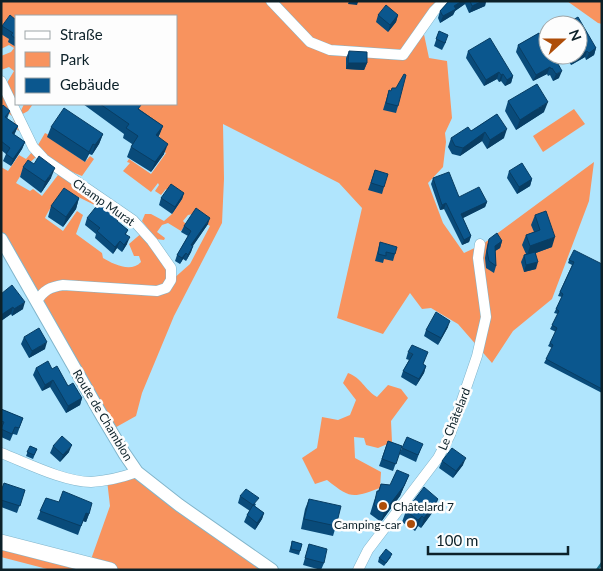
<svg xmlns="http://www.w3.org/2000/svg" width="603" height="571" font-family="Lato,sans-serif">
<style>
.green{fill:#f8935e}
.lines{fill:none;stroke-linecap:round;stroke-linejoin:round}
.stream{stroke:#1b7290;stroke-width:2.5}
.minor-casing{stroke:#81b5cb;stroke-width:11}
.tertiary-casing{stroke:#81b5cb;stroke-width:14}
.secondary-casing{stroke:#81b5cb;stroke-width:16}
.minor{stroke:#fff;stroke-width:10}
.tertiary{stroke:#fff;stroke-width:12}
.secondary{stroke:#fff;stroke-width:15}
.wall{fill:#094b7a}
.shaded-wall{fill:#083d63}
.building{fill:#0b578e;stroke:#083d63}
.poi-dot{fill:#ae4d09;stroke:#fdfdfd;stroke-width:2}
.labels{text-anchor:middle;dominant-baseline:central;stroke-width:5;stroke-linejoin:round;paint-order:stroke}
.street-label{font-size:12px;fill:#0c2129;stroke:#fdfdfd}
.poi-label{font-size:12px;fill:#0c2129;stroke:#fdfdfd;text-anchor:start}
</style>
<rect width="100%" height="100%" fill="#b0e5fd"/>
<path class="green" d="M 1,1 L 441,1 L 422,25 L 429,58 L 447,61 L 452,118 L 445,133 L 446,142 L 443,167 L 428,183 L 443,223 L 464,253 L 483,244 L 594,162 L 589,201 L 552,299 L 513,331 L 492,363 L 458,324 L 431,308 L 422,309 L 410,293 L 383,334 L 337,318 L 362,208 L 339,183 L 223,124 L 224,179 L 222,223 L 174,316 L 142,393 L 136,416 L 111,430 L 1,239 L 1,167 L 8,171 L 19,155 L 26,159 L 32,152 L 36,157 L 27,165 L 16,183 L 30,191 L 33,189 L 42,196 L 61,171 L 113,205 L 109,212 L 70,193 C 56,200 52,204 45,218 L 63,231 L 77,211 L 83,215 L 76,234 L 102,253 L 103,258 C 113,264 131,273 141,262 L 139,256 L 134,256 L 129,244 L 144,231 L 172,280 L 190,264 L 210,226 L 193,214 L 188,215 L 183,221 L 186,224 L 181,231 L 168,223 L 162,225 L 157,232 L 165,238 L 164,240 L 156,239 L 142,221 L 145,214 L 151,214 L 164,221 L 172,214 L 182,199 L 166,189 L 161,195 L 155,191 L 159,185 L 158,183 L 151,192 L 123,171 L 130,163 L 127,162 L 129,159 L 151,174 L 166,153 L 154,146 L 160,135 L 136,119 L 122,104 L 176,104 L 176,16 L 16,16 L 16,98 L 11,99 L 19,115 L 24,104 L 33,104 L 28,111 L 19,116 L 23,125 L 18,131 L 12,116 L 1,107 L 1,85 L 6,89 L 8,81 L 14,71 L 9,67 L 1,70 L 1,56 L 11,52 L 14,48 L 9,45 L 1,49 Z
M 567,1 L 602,1 L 602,24 L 598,23 Z
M 574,109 L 585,124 L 543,152 L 533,136 Z
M 45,133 L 49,135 L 48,137 L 85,162 L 90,156 L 94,159 L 82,176 C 65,170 49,159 38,145 Z
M 348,373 C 362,378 364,389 377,397 L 388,385 L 401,389 L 408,398 L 391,421 L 392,442 L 378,448 L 366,445 L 364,438 L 354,437 L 355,458 L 381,472 L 380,488 C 352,498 351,499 327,480 L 315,484 L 302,458 L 317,448 L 322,417 L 338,420 L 350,415 L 356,400 L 343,383 Z
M 137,472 L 272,570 L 51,570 L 1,557 L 1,542 L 89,565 L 110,506 L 107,480 Z"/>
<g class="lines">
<path class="stream" d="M 597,570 L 602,563"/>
<defs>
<path id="minor" d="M 271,1 L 310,42 L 330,50 L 403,55 L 434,11 L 444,1
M 1,81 L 33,147 L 44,159 L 133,220 L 152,241 L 171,268 L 171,280 L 166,288 L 157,291 L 63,285 C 50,287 44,290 37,301
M 1,453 C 27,463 64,482 91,482 C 107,481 123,477 137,472
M 358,570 L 368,550 L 438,458 L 450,435 L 477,356 L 486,317 L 478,258 L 480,244"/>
<path id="tertiary" d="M 1,239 L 102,416 L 124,453 L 137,472 L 179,505 L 272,570"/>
<path id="secondary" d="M 1,542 L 110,570"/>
</defs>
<use href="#minor" class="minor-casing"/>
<use href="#tertiary" class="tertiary-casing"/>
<use href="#secondary" class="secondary-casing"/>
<use href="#minor" class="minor"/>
<use href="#tertiary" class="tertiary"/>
<use href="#secondary" class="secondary"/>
</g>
<path class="wall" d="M 449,1 L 486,1 L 485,6 L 469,13 L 465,4 L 455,11 L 453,15 L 440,23 L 438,18 L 440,11 Z
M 378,15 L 398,15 L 396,22 L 388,32 L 376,22 Z
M 16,20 L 16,47 L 8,42 L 9,39 L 1,34 L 1,29 L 2,26 Z
M 578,25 L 596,48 L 594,55 L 586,60 L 585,57 L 571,65 L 565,55 L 578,55 Z
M 439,31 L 446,42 L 442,50 L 434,46 Z
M 539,33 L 559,78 L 553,81 L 550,75 L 548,76 L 547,74 L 533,81 L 516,52 L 518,45 Z
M 349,51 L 367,63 L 364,70 L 346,69 L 346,58 Z
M 468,51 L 513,76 L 511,83 L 505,86 L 501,81 L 499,82 L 497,79 L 484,86 L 466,58 Z
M 389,90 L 398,106 L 396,113 L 383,110 Z
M 508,101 L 544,112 L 516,130 L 505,111 Z
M 83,104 L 139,104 L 139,109 L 163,126 L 158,137 L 164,154 L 151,172 L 127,157 L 132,144 L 123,138 L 124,134 Z
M 1,108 L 10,111 L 7,119 L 18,126 L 14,135 L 25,142 L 22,149 L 11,166 L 3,161 L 6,154 L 1,150 Z
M 497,114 L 504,138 L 487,149 L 482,141 L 460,156 L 452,154 L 448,147 L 451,138 L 471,131 Z
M 51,127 L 103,134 L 99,144 L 92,155 L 89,154 L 85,162 L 47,137 Z
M 23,167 L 51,178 L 41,193 L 20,177 Z
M 375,170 L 384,187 L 382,194 L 368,190 Z
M 509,171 L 532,179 L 530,186 L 517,194 L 507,178 Z
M 433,178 L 459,197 L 487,202 L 485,207 L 463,218 L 471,236 L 469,242 L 462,245 L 444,209 L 440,210 L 431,184 Z
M 184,193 L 182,199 L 172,214 L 159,205 L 161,198 Z
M 79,198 L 76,209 L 63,227 L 48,217 L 51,206 Z
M 535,215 L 552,247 L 536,253 L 536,269 L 524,272 L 521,262 L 524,255 L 526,254 L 522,245 L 526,235 L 534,232 L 531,225 Z
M 87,218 L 118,220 L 117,222 L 128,230 L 126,234 L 127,244 L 122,252 L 117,248 L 113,254 L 95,238 L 96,234 L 85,225 Z
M 208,224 L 193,246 L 191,252 L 186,261 L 183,259 L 180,264 L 175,261 L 177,255 L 188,236 L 181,232 L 184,226 Z
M 489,239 L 502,241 L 500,248 L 495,251 L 496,266 L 494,273 L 486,268 L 485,258 L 487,246 Z
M 380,242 L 395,254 L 393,261 L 384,259 L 383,263 L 375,261 Z
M 569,260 L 602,264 L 602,393 L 544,363 L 552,348 L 548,346 L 556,332 L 550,329 L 558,314 L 554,313 L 562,297 L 558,296 L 572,265 L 568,263 Z
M 1,294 L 23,309 L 12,316 L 11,314 L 1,321 Z
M 448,327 L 438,345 L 424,336 L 426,330 Z
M 24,337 L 45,349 L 29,358 L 21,344 Z
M 408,352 L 425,359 L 423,364 L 426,366 L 424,373 L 416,386 L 401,377 L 403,371 L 409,360 L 406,359 Z
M 36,368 L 52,369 L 68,386 L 82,398 L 80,405 L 66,413 L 50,387 L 42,391 L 33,375 Z
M 1,409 L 23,418 L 17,435 L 13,434 L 10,441 L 1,437 Z
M 388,441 L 402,446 L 393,471 L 379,466 Z
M 30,446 L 37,449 L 33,459 L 26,456 Z
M 53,446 L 69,452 L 60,462 L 50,453 Z
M 402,448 L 420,451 L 416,462 L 399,454 Z
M 442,461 L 463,465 L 453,478 L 439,468 Z
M 381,484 L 390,485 L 405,484 L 400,496 L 381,522 L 370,514 L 374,501 Z
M 25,490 L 17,513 L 1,507 L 1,491 Z
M 240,496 L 256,504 L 255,506 L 264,513 L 262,519 L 255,530 L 244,522 L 247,515 L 250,511 L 238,503 Z
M 46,498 L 89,514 L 86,522 L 83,521 L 78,535 L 37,519 Z
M 309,499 L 336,526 L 333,536 L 301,529 L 305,509 Z
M 435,509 L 421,528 L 418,526 L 415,531 L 402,522 L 406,511 Z
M 292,541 L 302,544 L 299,555 L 289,552 Z
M 309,544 L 324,563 L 321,570 L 303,565 Z
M 391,557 L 384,566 L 378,562 L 379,558 Z"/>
<path class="shaded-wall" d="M 349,1 L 358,2 L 357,5 L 348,4 Z
M 462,1 L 466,1 L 465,4 L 455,11 L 453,15 L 440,23 L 443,16 L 454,6 Z
M 483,1 L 486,1 L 485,6 L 469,13 L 472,6 Z
M 398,15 L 396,22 L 388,32 L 390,25 Z
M 596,48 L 594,55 L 586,60 L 589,53 Z
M 587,51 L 585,57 L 571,65 L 574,58 Z
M 348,63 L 367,63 L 364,70 L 346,69 Z
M 550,67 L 547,74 L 533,81 L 536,75 Z
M 562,71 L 559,78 L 553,81 L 556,74 Z
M 499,72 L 497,79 L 484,86 L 486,80 Z
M 503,74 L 501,81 L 499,82 L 501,75 Z
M 513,76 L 511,83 L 505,86 L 507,80 Z
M 548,102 L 544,112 L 516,130 L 520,120 Z
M 18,126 L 15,133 L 10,140 L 12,133 Z
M 163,126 L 159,136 L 152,145 L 156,135 Z
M 507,129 L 504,138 L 487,149 L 490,140 Z
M 485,132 L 482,141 L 460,156 L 463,148 Z
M 103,134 L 99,144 L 92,155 L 95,145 Z
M 25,142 L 22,149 L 11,166 L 13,159 Z
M 93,144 L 89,154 L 85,162 L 89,152 Z
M 168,144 L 164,154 L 151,172 L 155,162 Z
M 55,168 L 51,178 L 41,193 L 45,182 Z
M 532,179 L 530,186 L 517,194 L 519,187 Z
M 184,193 L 182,199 L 172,214 L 175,207 Z
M 79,198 L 76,209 L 63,227 L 66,217 Z
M 487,202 L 485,207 L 459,220 L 461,214 Z
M 446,203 L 444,209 L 440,210 L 442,205 Z
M 210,218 L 208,224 L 189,251 L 191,245 Z
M 471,236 L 469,242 L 462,245 L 464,240 Z
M 130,237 L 127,244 L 122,252 L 124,245 Z
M 555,237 L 552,247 L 527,256 L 530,246 Z
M 120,241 L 117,248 L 113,254 L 115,247 Z
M 502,241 L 500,248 L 492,253 L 495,246 Z
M 193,246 L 191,252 L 186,261 L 188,255 Z
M 186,253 L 183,259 L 180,264 L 182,258 Z
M 538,262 L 536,269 L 524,272 L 526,265 Z
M 25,302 L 23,309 L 12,316 L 14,309 Z
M 13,307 L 11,314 L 1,321 L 1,315 Z
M 450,321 L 448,327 L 438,345 L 441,338 Z
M 47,342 L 45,349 L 29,358 L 32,351 Z
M 426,366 L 424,373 L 416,386 L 419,379 Z
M 53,380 L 50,387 L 42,391 L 45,385 Z
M 82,398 L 80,405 L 66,413 L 68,406 Z
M 72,445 L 69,452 L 60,462 L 63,455 Z
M 466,458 L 463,465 L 453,478 L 456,471 Z
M 409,475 L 400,496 L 381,522 L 384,512 Z
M 438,499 L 435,509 L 421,528 L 424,518 Z
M 86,513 L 89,514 L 86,522 L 83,521 Z
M 264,513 L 262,519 L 255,530 L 257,523 Z
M 422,516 L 418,526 L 415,531 L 418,520 Z"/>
<path class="building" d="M 449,1 L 462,1 L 454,6 L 456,9 L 443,16 L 440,11 Z
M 470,1 L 483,1 L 472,6 Z
M 386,5 L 398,15 L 390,25 L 378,15 Z
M 10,15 L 16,20 L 16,39 L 11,35 L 13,33 L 2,26 Z
M 578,17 L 596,48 L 589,53 L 587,51 L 574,58 L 572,55 L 578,55 L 578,25 L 564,25 Z
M 439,31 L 448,35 L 445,43 L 436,39 Z
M 539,33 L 548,47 L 548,55 L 553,55 L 562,71 L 556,74 L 552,68 L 551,69 L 550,67 L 536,75 L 518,45 Z
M 490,38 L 513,76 L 507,80 L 503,74 L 501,75 L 499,72 L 486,80 L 468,51 Z
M 349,51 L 367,52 L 367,63 L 348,63 Z
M 404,74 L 406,75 L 398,106 L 386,103 L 389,90 L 391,91 L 392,88 L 396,88 Z
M 537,84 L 548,102 L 520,120 L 508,101 Z
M 100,104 L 139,104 L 141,105 L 138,109 L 163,126 L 156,135 L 168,144 L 155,162 L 131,147 L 138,136 L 126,128 L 129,124 Z
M 3,105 L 10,111 L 5,117 L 18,126 L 12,133 L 25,142 L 13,159 L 6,154 L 10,148 L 1,141 L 1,134 L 2,133 L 1,132 L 1,108 Z
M 64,108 L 103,134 L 95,145 L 93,144 L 89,152 L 51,127 Z
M 497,114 L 507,129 L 490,140 L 485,132 L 463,148 L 455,146 L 451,138 L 468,127 L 471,131 Z
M 39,156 L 55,168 L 45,182 L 23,167 L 28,160 L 34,164 Z
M 522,163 L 532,179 L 519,187 L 509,171 Z
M 375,170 L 388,174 L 384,187 L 371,183 Z
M 449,172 L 459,197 L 479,187 L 487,202 L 461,214 L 471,236 L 464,240 L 446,203 L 442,205 L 433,178 Z
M 171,184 L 184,193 L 175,207 L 161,198 Z
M 64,188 L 79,198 L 66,217 L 51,206 Z
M 99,203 L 118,220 L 117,221 L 128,230 L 125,234 L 130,237 L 124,245 L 120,241 L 115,247 L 97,231 L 100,228 L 87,218 Z
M 196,208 L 210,218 L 191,245 L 193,246 L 188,255 L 186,253 L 182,258 L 177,255 L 191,231 L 184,226 Z
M 546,211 L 555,237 L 530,246 L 526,235 L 540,230 L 535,215 Z
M 497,233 L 502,241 L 495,246 L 496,266 L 489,261 L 487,251 L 489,239 Z
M 380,242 L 397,247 L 395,254 L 386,252 L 386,256 L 378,254 Z
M 574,250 L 602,264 L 602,389 L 546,359 L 553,345 L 550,343 L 557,328 L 552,325 L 559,311 L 556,309 L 563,294 L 560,292 L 574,262 L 569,260 Z
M 535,252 L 538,262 L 526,265 L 524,255 Z
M 12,285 L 25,302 L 14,309 L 13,307 L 1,315 L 1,294 Z
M 436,312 L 450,321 L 441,338 L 426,330 Z
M 39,328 L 47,342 L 32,351 L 24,337 Z
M 412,345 L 428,352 L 423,364 L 426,366 L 419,379 L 403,371 L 413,354 L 408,352 Z
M 48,361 L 52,369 L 57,366 L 68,386 L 73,383 L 82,398 L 68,406 L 53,380 L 45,385 L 36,368 Z
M 1,409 L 23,418 L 19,428 L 15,427 L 12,434 L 1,429 L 4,422 L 1,421 Z
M 62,436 L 72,445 L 63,455 L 53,446 Z
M 407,437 L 423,444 L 418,455 L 402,448 Z
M 388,441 L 402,446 L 396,464 L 382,459 Z
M 30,446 L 37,449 L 34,455 L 27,452 Z
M 452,448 L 466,458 L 456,471 L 442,461 Z
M 397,470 L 409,475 L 404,486 L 384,512 L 374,505 L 377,491 L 379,491 L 381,484 L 390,485 Z
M 4,483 L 25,490 L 20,506 L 1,500 L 1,491 Z
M 424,487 L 438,499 L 424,518 L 422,516 L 418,520 L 406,511 Z
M 246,489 L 259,498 L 253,505 L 240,496 Z
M 63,491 L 92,503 L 89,514 L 86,513 L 81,526 L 40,511 L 46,498 L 59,502 Z
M 309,499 L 341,506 L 336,526 L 304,519 Z
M 253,505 L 264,513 L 257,523 L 247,515 Z
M 292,541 L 302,544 L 300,551 L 291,549 Z
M 309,544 L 327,549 L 324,563 L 305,558 Z
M 386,549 L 392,554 L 386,563 L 379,558 Z"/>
<g class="poi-dot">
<circle cx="383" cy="506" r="5"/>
<circle cx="411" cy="524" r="5"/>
</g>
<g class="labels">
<g class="street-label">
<text transform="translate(104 202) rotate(35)">Champ Murat</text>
<text transform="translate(103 415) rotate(59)">Route de Chamblon</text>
<text transform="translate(454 419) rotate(-68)">Le Châtelard</text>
</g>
<g class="poi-label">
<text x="393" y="506">Châtelard 7</text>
<text x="401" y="524" text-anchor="end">Camping-car</text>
</g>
</g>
<rect width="603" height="571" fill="none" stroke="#0c2129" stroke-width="5"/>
<rect x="15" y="15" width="162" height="90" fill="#fdfdfd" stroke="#9da5a8"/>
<rect x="25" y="31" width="25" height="8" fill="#ffffff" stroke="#9da5a8"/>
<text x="60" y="40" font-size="15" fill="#0c2129">Straße</text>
<rect x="25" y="52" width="25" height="15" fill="#f8935e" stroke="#9da5a8"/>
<text x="60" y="65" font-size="15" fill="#0c2129">Park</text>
<rect x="25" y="78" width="25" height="15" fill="#0b578e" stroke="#9da5a8"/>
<text x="60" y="90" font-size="15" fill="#0c2129">Gebäude</text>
<g transform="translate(563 40) rotate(69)"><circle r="24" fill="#fdfdfd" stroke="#9da5a8"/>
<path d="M0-4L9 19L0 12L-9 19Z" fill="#ae4d09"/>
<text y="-8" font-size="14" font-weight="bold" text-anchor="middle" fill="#0c2129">N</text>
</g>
<path d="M428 546v8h140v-8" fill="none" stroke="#0c2129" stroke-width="2.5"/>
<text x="436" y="546" font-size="15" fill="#0c2129" stroke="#fdfdfd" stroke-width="4" paint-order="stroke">100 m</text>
</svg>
